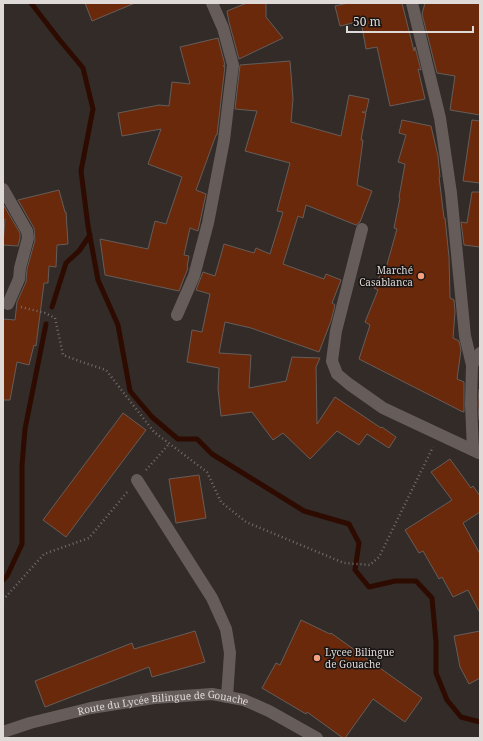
<svg xmlns="http://www.w3.org/2000/svg" width="483" height="741" font-family="'Noto Serif',serif">
<style>
.lines{fill:none;stroke-linecap:round;stroke-linejoin:round}
.stream{stroke:#2e0b01;stroke-width:5}
.building{fill:#6a290b;stroke:#655d5a}
.path{stroke:#746e6b;stroke-width:2.5;stroke-dasharray:1 3;stroke-linecap:butt}
.minor{stroke:#665d5a;stroke-width:12}
.poi-dot{fill:#f2a080;stroke:#181413;stroke-width:1.5}
.labels{text-anchor:middle;dominant-baseline:central;stroke-width:3;stroke-linejoin:round;paint-order:stroke}
.poi-label{font-size:10px;fill:#dfdad8;stroke:#181413;text-anchor:end}
.street-label{font-size:10px;fill:#dfdad8;stroke:#181413}
</style>
<rect width="100%" height="100%" fill="#322b28"/>
<g class="lines">
<path class="stream" d="M 31,3 L 58,38 L 83,68 L 93,109 L 81,171 L 88,226 L 98,280 L 118,325 L 130,391 L 152,417 L 178,439 L 197,439 L 212,454 L 304,511 L 349,524 L 359,543 L 355,570 L 369,587 L 395,581 L 416,581 L 432,598 L 436,642 L 436,673 L 447,700 L 461,717 L 480,722
M 52,307 L 66,263 L 79,251 L 90,235
M 3,580 L 7,576 L 22,544 L 22,465 L 25,429 L 46,324"/>
</g>
<path class="building" d="M 85,3 L 135,3 L 92,21 Z
M 247,3 L 266,3 L 266,17 L 283,38 L 239,59 L 229,22 L 227,11 Z
M 348,3 L 402,3 L 414,51 L 415,47 L 421,70 L 418,69 L 425,99 L 390,106 L 377,47 L 366,49 L 361,21 L 340,26 L 335,6 Z
M 425,3 L 480,3 L 480,115 L 450,110 L 455,76 L 437,73 L 422,14 Z
M 218,38 L 225,65 L 223,66 L 225,66 L 217,135 L 216,135 L 196,190 L 206,194 L 198,231 L 190,228 L 184,255 L 189,256 L 187,267 L 188,268 L 179,291 L 105,275 L 100,239 L 148,249 L 155,221 L 166,224 L 182,177 L 148,164 L 161,129 L 122,136 L 118,113 L 159,105 L 169,106 L 172,82 L 190,84 L 180,47 Z
M 290,61 L 293,99 L 291,122 L 341,136 L 349,95 L 369,99 L 366,112 L 362,112 L 366,113 L 361,140 L 363,140 L 357,185 L 372,191 L 360,222 L 356,225 L 306,205 L 303,218 L 298,216 L 283,264 L 324,279 L 326,274 L 341,280 L 332,303 L 335,305 L 331,321 L 319,352 L 251,328 L 225,322 L 219,353 L 251,355 L 249,388 L 286,381 L 292,357 L 320,358 L 316,367 L 317,424 L 335,397 L 381,428 L 382,427 L 396,437 L 389,448 L 367,434 L 359,445 L 337,431 L 310,459 L 283,433 L 273,440 L 252,412 L 221,416 L 218,388 L 219,368 L 187,362 L 192,330 L 202,332 L 210,294 L 196,290 L 203,272 L 215,276 L 224,244 L 254,253 L 256,248 L 270,254 L 283,212 L 277,211 L 290,163 L 267,157 L 245,151 L 257,111 L 235,109 L 240,65 Z
M 402,120 L 431,126 L 438,156 L 440,177 L 439,177 L 444,218 L 445,218 L 449,257 L 450,298 L 454,300 L 455,312 L 453,338 L 459,341 L 461,350 L 457,379 L 464,382 L 464,412 L 461,411 L 359,359 L 370,325 L 365,322 L 378,290 L 374,288 L 384,267 L 386,268 L 397,229 L 394,228 L 400,198 L 399,197 L 405,164 L 398,162 L 406,135 L 399,133 Z
M 472,120 L 480,121 L 480,183 L 463,181 Z
M 59,190 L 65,212 L 66,212 L 68,244 L 57,245 L 56,267 L 49,266 L 48,283 L 44,283 L 36,346 L 34,345 L 29,365 L 17,362 L 10,400 L 3,400 L 3,319 L 15,320 L 17,302 L 26,282 L 27,269 L 35,240 L 34,228 L 18,200 Z
M 472,192 L 480,192 L 480,247 L 464,245 L 461,222 L 467,223 Z
M 3,204 L 20,233 L 20,238 L 18,246 L 3,245 L 5,219 L 3,220 Z
M 479,389 L 480,390 L 480,420 L 479,420 L 478,404 Z
M 123,413 L 146,430 L 66,537 L 43,520 Z
M 450,459 L 471,488 L 473,486 L 480,496 L 480,512 L 463,523 L 480,554 L 480,613 L 468,590 L 453,597 L 442,577 L 439,579 L 423,551 L 419,553 L 405,530 L 452,500 L 431,472 Z
M 199,475 L 206,518 L 176,523 L 169,479 Z
M 301,620 L 330,634 L 331,633 L 422,698 L 405,722 L 373,699 L 345,738 L 343,738 L 307,712 L 306,714 L 262,688 L 276,663 L 280,665 Z
M 195,631 L 205,662 L 152,677 L 149,667 L 45,707 L 35,681 L 132,643 L 134,649 Z
M 480,631 L 480,678 L 469,684 L 460,667 L 454,636 Z"/>
<g class="lines">
<path class="path" d="M 21,307 L 45,313 L 55,318 L 63,355 L 82,362 L 106,370 L 154,432 L 207,472 L 221,502 L 246,522 L 344,563 L 370,565 L 379,557 L 433,447
M 146,470 L 169,444
M 3,600 L 44,554 L 89,538 L 128,491"/>
<g class="minor">
<path d="M 412,3 L 440,118 L 451,193 L 465,336 L 472,365 L 471,404 L 473,450"/>
<path d="M 3,189 L 27,231 L 28,238 L 20,268 L 19,279 L 8,304"/>
<path d="M 362,229 L 336,331 L 332,361 L 337,374 L 349,384 L 383,408 L 479,453"/>
<path d="M 177,315 L 194,276 L 208,223 L 224,140 L 230,89 L 233,65 L 223,28 L 212,3"/>
<path d="M 472,365 L 480,353"/>
<path d="M 137,480 L 212,598 L 226,629 L 230,653 L 227,697"/>
<path id="s1" d="M 3,732 L 30,723 L 91,708 L 154,698 L 212,694 L 244,700 L 269,711 L 317,738"/>
</g>
</g>
<g class="poi-dot">
<circle cx="421" cy="276" r="4"/>
<circle cx="317" cy="658" r="4"/>
</g>
<g class="labels">
<g class="poi-label">
<text x="413" y="270">Marché<tspan x="413" dy="12">Casablanca</tspan></text>
<text x="325" y="652" text-anchor="start">Lycee Bilingue<tspan x="325" dy="12">de Gouache</tspan></text>
</g>
<g class="street-label">
<text stroke="none"><textPath href="#s1" startOffset="164">Route du Lycée Bilingue de Gouache</textPath></text>
</g>
</g>
<rect width="483" height="741" fill="none" stroke="#dfdad8" stroke-width="8"/>
<path d="M347 26v6h126v-6" fill="none" stroke="#dfdad8" stroke-width="2"/>
<text x="353" y="26" font-size="12" fill="#dfdad8" stroke="#181413" stroke-width="3" paint-order="stroke">50 m</text>
</svg>
